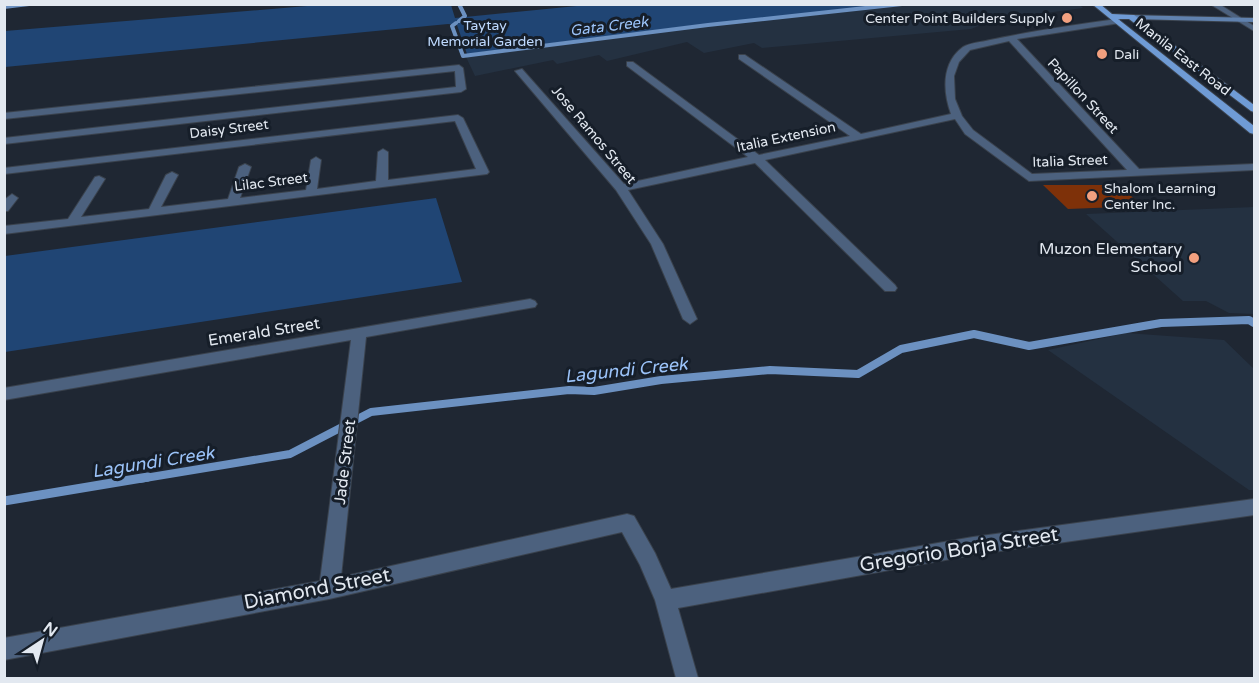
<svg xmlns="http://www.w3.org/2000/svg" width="1259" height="683" font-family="'Varela Round',sans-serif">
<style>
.built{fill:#243141}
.green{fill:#204574}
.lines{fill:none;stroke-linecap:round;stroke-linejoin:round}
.stream-far2{stroke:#6c91c1;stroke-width:4}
.stream-far1{stroke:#6c91c1;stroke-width:8}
.stream{stroke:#6c91c1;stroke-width:9}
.building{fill:#7e3109}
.street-casing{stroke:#3a424d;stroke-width:2}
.secondary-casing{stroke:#3a424d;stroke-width:2}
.primary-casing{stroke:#3a424d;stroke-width:2}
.street{fill:#4c617e;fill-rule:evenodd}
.secondary{fill:#6082af;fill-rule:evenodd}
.primary{fill:#6f9bd5;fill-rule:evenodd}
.poi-dot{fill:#f2a07f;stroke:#161e29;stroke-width:2}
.labels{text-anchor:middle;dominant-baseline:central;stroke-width:6;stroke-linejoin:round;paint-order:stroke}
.far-poi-label{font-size:14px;fill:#e2e8f0;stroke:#161e29;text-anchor:start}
.far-park-label{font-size:14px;fill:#bfdaff;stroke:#161e29}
.far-street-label{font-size:14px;fill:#e2e8f0;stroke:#161e29}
.far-water-label{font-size:15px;font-style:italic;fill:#9bc3f9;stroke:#161e29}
.poi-label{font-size:16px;fill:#e2e8f0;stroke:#161e29;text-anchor:end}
.street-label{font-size:16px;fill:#e2e8f0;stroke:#161e29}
.water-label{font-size:18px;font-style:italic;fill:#9bc3f9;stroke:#161e29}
.near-street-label{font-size:20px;fill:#e2e8f0;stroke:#161e29}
</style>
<rect width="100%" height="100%" fill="#1f2733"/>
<path class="built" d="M 1079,4 L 1083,8 L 993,20 L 971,29 L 762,48 L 754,43 L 704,53 L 687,42 L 607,61 L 599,55 L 557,64 L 553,60 L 475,76 L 466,57 L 710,26 L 913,5 Z
M 1254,207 L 1254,314 L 1229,313 L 1206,301 L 1183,301 L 1086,214 Z
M 1126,333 L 1224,340 L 1254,369 L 1254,490 L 1249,490 L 1048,350 Z"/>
<path class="green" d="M 587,5 L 886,5 L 697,25 L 467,54 L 457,25 L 448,24 L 5,67 L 5,31 L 319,5 L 451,5 L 455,18 Z
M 436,198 L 462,282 L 5,352 L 5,256 Z"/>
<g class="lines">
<path class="stream-far2" d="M 459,4 L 465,16 L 459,21
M 4,7 L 29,4
M 456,23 L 452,26 L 463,56 L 708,25 L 902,4"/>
<path class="stream-far1" d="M 139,479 L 290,454 L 371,412 L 569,390 L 594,391 L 661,380 L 770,370 L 858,374 L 901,349 L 974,334 L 1029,346 L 1161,323 L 1249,320 L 1254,323"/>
<path class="stream" d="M 4,501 L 148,477"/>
</g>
<path class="building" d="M 1043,185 L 1118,185 L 1143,206 L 1068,209 Z"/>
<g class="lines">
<defs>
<path id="street" d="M 1210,4 L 1219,4 L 1254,26 L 1254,31 Z
M 1117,19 L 1120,19 L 1120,23 L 1017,39 L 1139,169 L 1254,164 L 1254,170 L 1029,181 L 965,134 L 955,119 L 765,160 L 895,285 L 897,288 L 895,291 L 885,291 L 755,163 L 628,190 L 663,244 L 697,319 L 690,324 L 683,319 L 651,244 L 616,190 L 515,71 L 522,69 L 624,184 L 748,157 L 627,66 L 627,62 L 633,62 L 759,155 L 850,136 L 739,59 L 739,55 L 745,55 L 861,134 L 951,114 C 943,92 941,63 963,47 C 969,43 982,42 990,40 C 1032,31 1075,25 1117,19 ZM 1009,41 L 1127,170 L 1032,174 L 973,130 L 962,116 L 955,99 L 954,76 L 959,62 L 970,50 Z
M 459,65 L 463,68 L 466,89 L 461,92 L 4,144 L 4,138 L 456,87 L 455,71 L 4,119 L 4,113 Z
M 458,115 L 463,118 L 489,172 L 487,174 L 4,234 L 4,226 L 68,219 L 95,177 L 99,176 L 105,179 L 81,217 L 149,209 L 166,175 L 172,172 L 178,175 L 161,207 L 228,199 L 239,167 L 245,164 L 251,167 L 240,198 L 306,190 L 311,160 L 316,157 L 321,160 L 317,189 L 376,181 L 378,152 L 383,149 L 388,152 L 388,180 L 476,169 L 455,121 L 4,174 L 4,168 Z
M 12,194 L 18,198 L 8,211 L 4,211 L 4,200 Z
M 530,299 L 535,301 L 537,304 L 535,307 L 366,337 L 341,577 L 627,514 L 634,516 L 655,553 L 671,589 L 973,537 L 1254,499 L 1254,515 L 973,555 L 678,608 L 698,678 L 676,678 L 655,600 L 640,565 L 622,532 L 329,599 L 4,660 L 4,638 L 320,581 L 351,340 L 4,400 L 4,388 Z"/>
<path id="secondary" d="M 1128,15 L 1254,18 L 1254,22 L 1131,19 L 1128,19 Z"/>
<path id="primary" d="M 1092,4 L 1100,4 L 1112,14 L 1134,15 L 1254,105 L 1254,112 L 1251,111 L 1129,19 L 1118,19 L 1254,126 L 1254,134 L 1250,133 Z"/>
</defs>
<use href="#street" class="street-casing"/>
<use href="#secondary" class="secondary-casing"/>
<use href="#primary" class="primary-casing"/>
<use href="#street" class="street"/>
<use href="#secondary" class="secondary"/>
<use href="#primary" class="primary"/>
</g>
<g class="poi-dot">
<circle cx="1067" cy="18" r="6"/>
<circle cx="1102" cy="54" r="6"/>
<circle cx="1092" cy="196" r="6"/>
<circle cx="1194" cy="258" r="6"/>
</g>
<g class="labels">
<g class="far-poi-label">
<text x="1055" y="18" text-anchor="end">Center Point Builders Supply</text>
<text x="1114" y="54">Dali</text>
<text x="1104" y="188">Shalom Learning<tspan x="1104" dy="16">Center Inc.</tspan></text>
</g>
<g class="far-park-label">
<text x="485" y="25">Taytay<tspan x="485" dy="16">Memorial Garden</tspan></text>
</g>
<g class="far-street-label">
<text transform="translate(1183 57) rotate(38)">Manila East Road</text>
<text transform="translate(1083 96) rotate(47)">Papillon Street</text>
<text transform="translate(229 129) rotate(-7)">Daisy Street</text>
<text transform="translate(594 135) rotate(50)">Jose Ramos Street</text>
<text transform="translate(786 137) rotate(-12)">Italia Extension</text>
<text transform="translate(1070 161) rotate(-2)">Italia Street</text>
<text transform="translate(271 182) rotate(-7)">Lilac Street</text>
</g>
<g class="far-water-label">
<text transform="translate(609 26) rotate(-7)">Gata Creek</text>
</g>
<g class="poi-label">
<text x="1182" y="249">Muzon Elementary<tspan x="1182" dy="18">School</tspan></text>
</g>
<g class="street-label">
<text transform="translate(264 332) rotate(-9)">Emerald Street</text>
<text transform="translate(345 462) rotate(-83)">Jade Street</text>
</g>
<g class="water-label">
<text transform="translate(626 370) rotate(-6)">Lagundi Creek</text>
<text transform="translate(153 462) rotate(-9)">Lagundi Creek</text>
</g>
<g class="near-street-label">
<text transform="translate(959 550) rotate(-9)">Gregorio Borja Street</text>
<text transform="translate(317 589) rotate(-11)">Diamond Street</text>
</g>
</g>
<rect width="1259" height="683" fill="none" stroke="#e2e8f0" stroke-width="12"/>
<g transform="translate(42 641) rotate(36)" stroke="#161e29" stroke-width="4.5" paint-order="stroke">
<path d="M0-4.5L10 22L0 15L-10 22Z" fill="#e2e8f0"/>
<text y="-9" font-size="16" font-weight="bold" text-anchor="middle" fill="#e2e8f0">N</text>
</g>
</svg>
